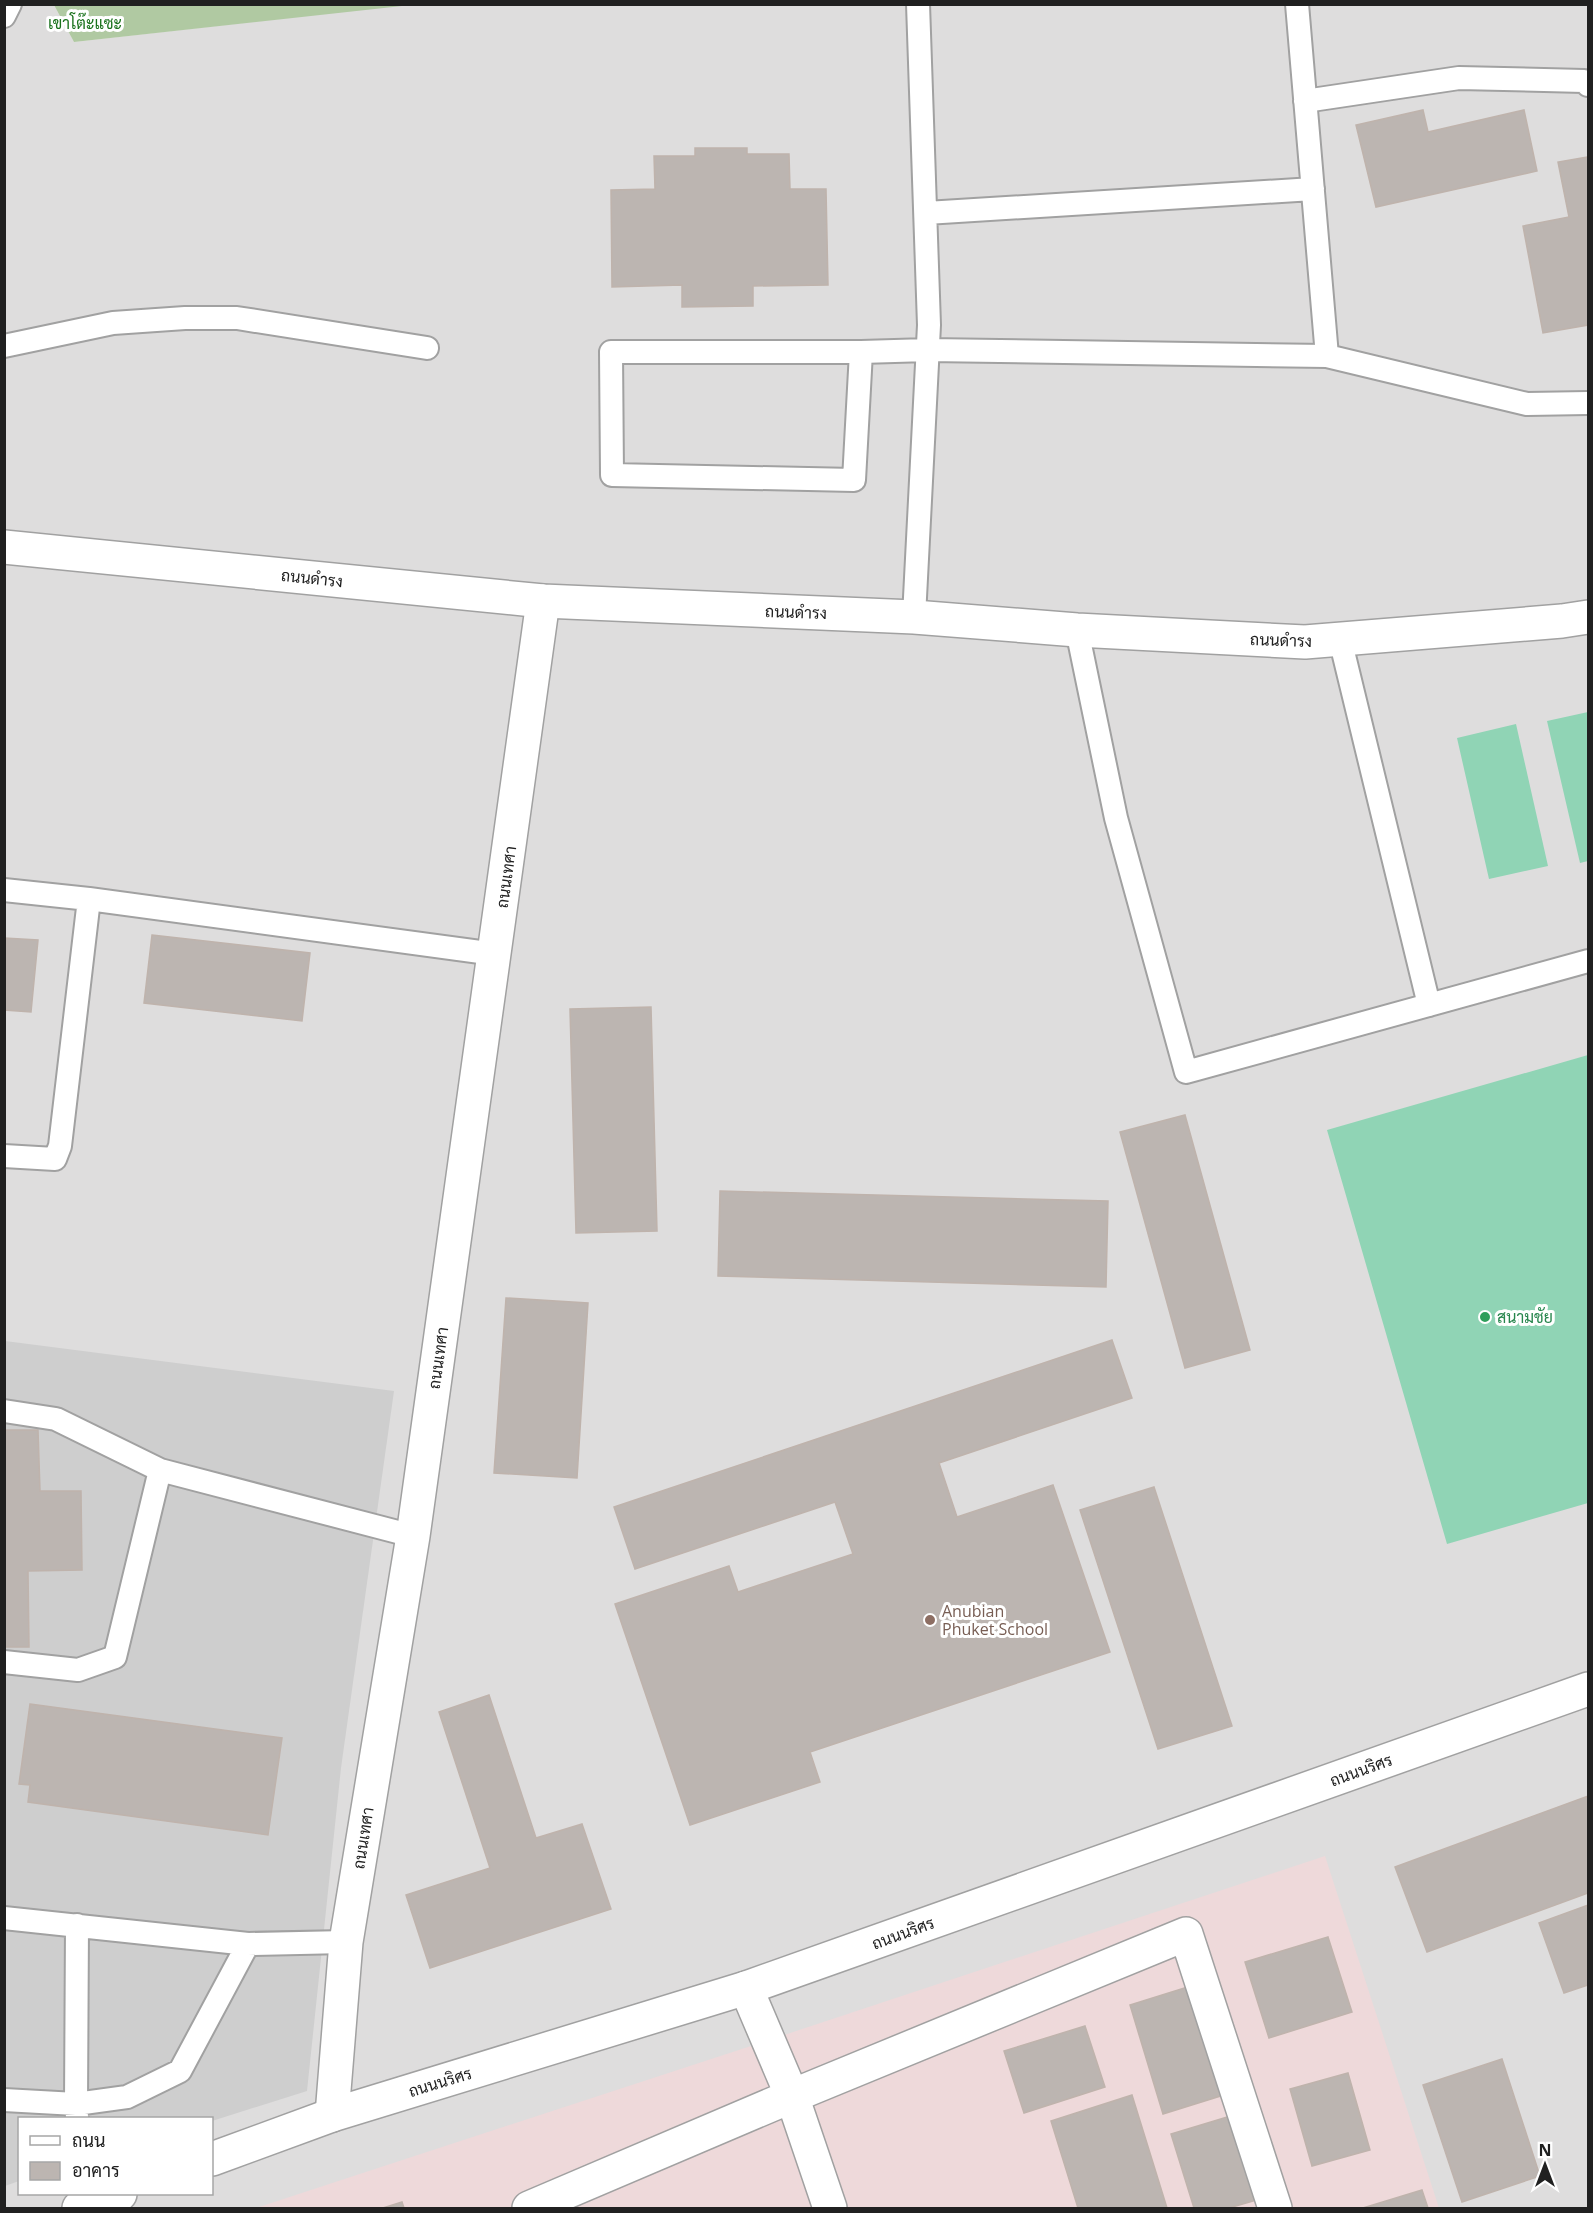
<svg xmlns="http://www.w3.org/2000/svg" width="1593" height="2213" font-family="'Open Sans',Sarabun,sans-serif">
<style>
.residential{fill:#dedddd;fill-rule:evenodd}
.commercial{fill:#eed9da}
.religious{fill:#cecece}
.forest{fill:#b0c9a2}
.pitch{fill:#90d4b5}
.building{fill:#bcb5b1;stroke:#bfb3ac;stroke-width:1.5}
.lines{fill:none;stroke-linecap:round;stroke-linejoin:round}
.service-casing{stroke:#a1a1a1;stroke-width:26}
.minor-casing{stroke:#a1a1a1;stroke-width:36}
.tertiary-casing{stroke:#a1a1a1;stroke-width:36}
.service{stroke:#fff;stroke-width:22}
.minor{stroke:#fff;stroke-width:33}
.tertiary{stroke:#fff;stroke-width:33}
.leisure-dot{fill:#2e9e5b;stroke:#fff;stroke-width:2}
.education-dot{fill:#8d6e63;stroke:#fff;stroke-width:2}
.labels{text-anchor:middle;dominant-baseline:central;stroke-width:6;stroke-linejoin:round;paint-order:stroke}
.park-label{font-size:16px;fill:#1a721c;stroke:#fff}
.street-label{font-size:16px;fill:#202020;stroke:#fff}
.leisure-label{font-size:16px;fill:#27864d;stroke:#fff;text-anchor:start}
.education-label{font-size:16px;fill:#785e54;stroke:#fff;text-anchor:start}
</style>
<rect width="100%" height="100%" fill="#efece8"/>
<path class="residential" d="M 411,4 L 1588,5 L 1588,2208 L 5,2208 L 5,5 L 54,5 L 74,42 ZM 20,2118 L 212,2118 L 212,2194 L 20,2194 Z"/>
<path class="commercial" d="M 1325,1856 L 1439,2208 L 256,2208 L 769,2040 Z"/>
<path class="religious" d="M 5,1341 L 394,1391 L 341,1768 L 307,2091 L 212,2121 L 212,2118 L 20,2118 L 19,2181 L 5,2186 Z"/>
<path class="forest" d="M 54,5 L 411,5 L 74,42 Z"/>
<path class="pitch" d="M 1588,712 L 1588,861 L 1580,863 L 1547,721 Z
M 1516,724 L 1548,866 L 1489,879 L 1457,738 Z
M 1588,1055 L 1588,1503 L 1447,1544 L 1327,1130 Z"/>
<path class="building" d="M 1423,110 L 1428,132 L 1524,110 L 1537,171 L 1376,207 L 1356,125 Z
M 695,148 L 747,148 L 747,154 L 789,154 L 790,189 L 826,189 L 828,285 L 753,286 L 753,306 L 682,307 L 682,285 L 612,287 L 611,190 L 655,189 L 654,156 L 695,156 Z
M 1588,157 L 1588,325 L 1543,333 L 1523,226 L 1569,217 L 1558,162 Z
M 152,935 L 310,953 L 302,1021 L 144,1003 Z
M 4,938 L 38,940 L 31,1012 L 4,1010 Z
M 651,1007 L 657,1231 L 576,1233 L 570,1009 Z
M 1185,1115 L 1250,1350 L 1185,1368 L 1120,1132 Z
M 720,1191 L 1108,1201 L 1106,1287 L 718,1276 Z
M 506,1298 L 588,1303 L 577,1478 L 494,1473 Z
M 1112,1340 L 1132,1398 L 939,1463 L 957,1517 L 1053,1485 L 1110,1652 L 810,1752 L 820,1782 L 690,1825 L 615,1604 L 729,1566 L 738,1592 L 853,1554 L 835,1502 L 635,1569 L 614,1507 Z
M 4,1430 L 38,1430 L 40,1491 L 81,1491 L 82,1570 L 28,1571 L 29,1647 L 4,1647 Z
M 1154,1487 L 1232,1726 L 1158,1749 L 1080,1510 Z
M 489,1695 L 536,1838 L 582,1824 L 611,1909 L 430,1968 L 406,1895 L 490,1868 L 439,1712 Z
M 30,1704 L 282,1738 L 268,1835 L 28,1802 L 30,1785 L 19,1784 Z
M 1588,1796 L 1588,1893 L 1427,1952 L 1395,1867 Z
M 1588,1905 L 1588,1985 L 1564,1993 L 1539,1923 Z
M 1328,1937 L 1352,2012 L 1269,2038 L 1245,1962 Z
M 1191,1986 L 1224,2095 L 1163,2114 L 1130,2005 Z
M 1085,2026 L 1105,2087 L 1024,2113 L 1004,2051 Z
M 1502,2059 L 1540,2176 L 1462,2202 L 1423,2085 Z
M 1348,2073 L 1370,2150 L 1312,2166 L 1290,2089 Z
M 1132,2095 L 1167,2208 L 1078,2208 L 1051,2121 Z
M 1234,2115 L 1260,2199 L 1229,2208 L 1194,2208 L 1171,2134 Z
M 1422,2190 L 1428,2208 L 1363,2208 Z
M 402,2202 L 404,2208 L 383,2208 Z"/>
<g class="lines">
<defs>
<path id="service" d="M 1297,4 L 1327,356 L 1527,404 L 1588,403
M 4,16 L 10,4
M 1305,101 L 1459,78 L 1584,81 L 1588,85
M 926,213 L 1313,189
M 4,346 L 113,323 L 185,318 L 237,318 L 427,348
M 861,352 L 854,480 L 612,475 L 611,352 L 861,352 L 928,350 L 1327,356
M 914,617 L 929,325 L 918,4
M 1077,630 L 1116,818 L 1186,1072 L 1588,961
M 1340,639 L 1429,1005
M 4,890 L 89,899 L 495,954
M 4,1156 L 55,1159 L 60,1146 L 89,899
M 4,1411 L 56,1419 L 160,1470 L 413,1536
M 4,1662 L 78,1670 L 115,1657 L 160,1470
M 4,1918 L 248,1944 L 346,1942
M 77,1925 L 76,2104 L 77,2117
M 4,2100 L 76,2104 L 127,2097 L 180,2071 L 248,1944"/>
<path id="minor" d="M 746,1988 L 792,2096 L 830,2208
M 332,2115 L 346,1942 L 413,1536 L 543,601
M 529,2208 L 792,2096 L 1186,1934 L 1275,2208"/>
<path id="tertiary" d="M 4,547 L 543,601 L 914,617 L 1077,630 L 1305,642 L 1562,621 L 1588,617
M 212,2159 L 332,2115 L 746,1988 L 1588,1689
M 79,2208 L 120,2194"/>
</defs>
<use href="#service" class="service-casing"/>
<use href="#minor" class="minor-casing"/>
<use href="#tertiary" class="tertiary-casing"/>
<use href="#service" class="service"/>
<use href="#minor" class="minor"/>
<use href="#tertiary" class="tertiary"/>
</g>
<circle class="leisure-dot" cx="1485" cy="1317" r="6"/>
<circle class="education-dot" cx="930" cy="1620" r="6"/>
<g class="labels">
<g class="park-label">
<text x="85" y="23">เขาโต๊ะแซะ</text>
</g>
<g class="street-label">
<text transform="translate(312 578) rotate(6)">ถนนดำรง</text>
<text transform="translate(796 612) rotate(2)">ถนนดำรง</text>
<text transform="translate(1281 640) rotate(2)">ถนนดำรง</text>
<text transform="translate(506 877) rotate(-82)">ถนนเทศา</text>
<text transform="translate(438 1358) rotate(-82)">ถนนเทศา</text>
<text transform="translate(1361 1770) rotate(-20)">ถนนนริศร</text>
<text transform="translate(363 1838) rotate(-81)">ถนนเทศา</text>
<text transform="translate(903 1933) rotate(-20)">ถนนนริศร</text>
<text transform="translate(440 2082) rotate(-17)">ถนนนริศร</text>
</g>
<g class="leisure-label">
<text x="1497" y="1317">สนามชัย</text>
</g>
<g class="education-label">
<text x="942" y="1611">Anubian<tspan x="942" dy="18">Phuket School</tspan></text>
</g>
</g>
<rect width="1593" height="2213" fill="none" stroke="#202020" stroke-width="12"/>
<rect x="18" y="2117" width="195" height="78" fill="#ffffff" stroke="#a6a6a6" stroke-width="1.5"/>
<rect x="30" y="2136" width="30" height="9" fill="#ffffff" stroke="#a6a6a6" stroke-width="1.5"/>
<text x="72" y="2147" font-size="18" fill="#202020">ถนน</text>
<rect x="30" y="2162" width="30" height="18" fill="#bcb5b1" stroke="#a6a6a6" stroke-width="1.5"/>
<text x="72" y="2177" font-size="18" fill="#202020">อาคาร</text>
<g transform="translate(1545 2165)" stroke="#ffffff" stroke-width="4.5" paint-order="stroke">
<path d="M0-4.5L10 22L0 15L-10 22Z" fill="#202020"/>
<text y="-9" font-size="16" font-weight="bold" text-anchor="middle" fill="#202020">N</text>
</g>
</svg>
